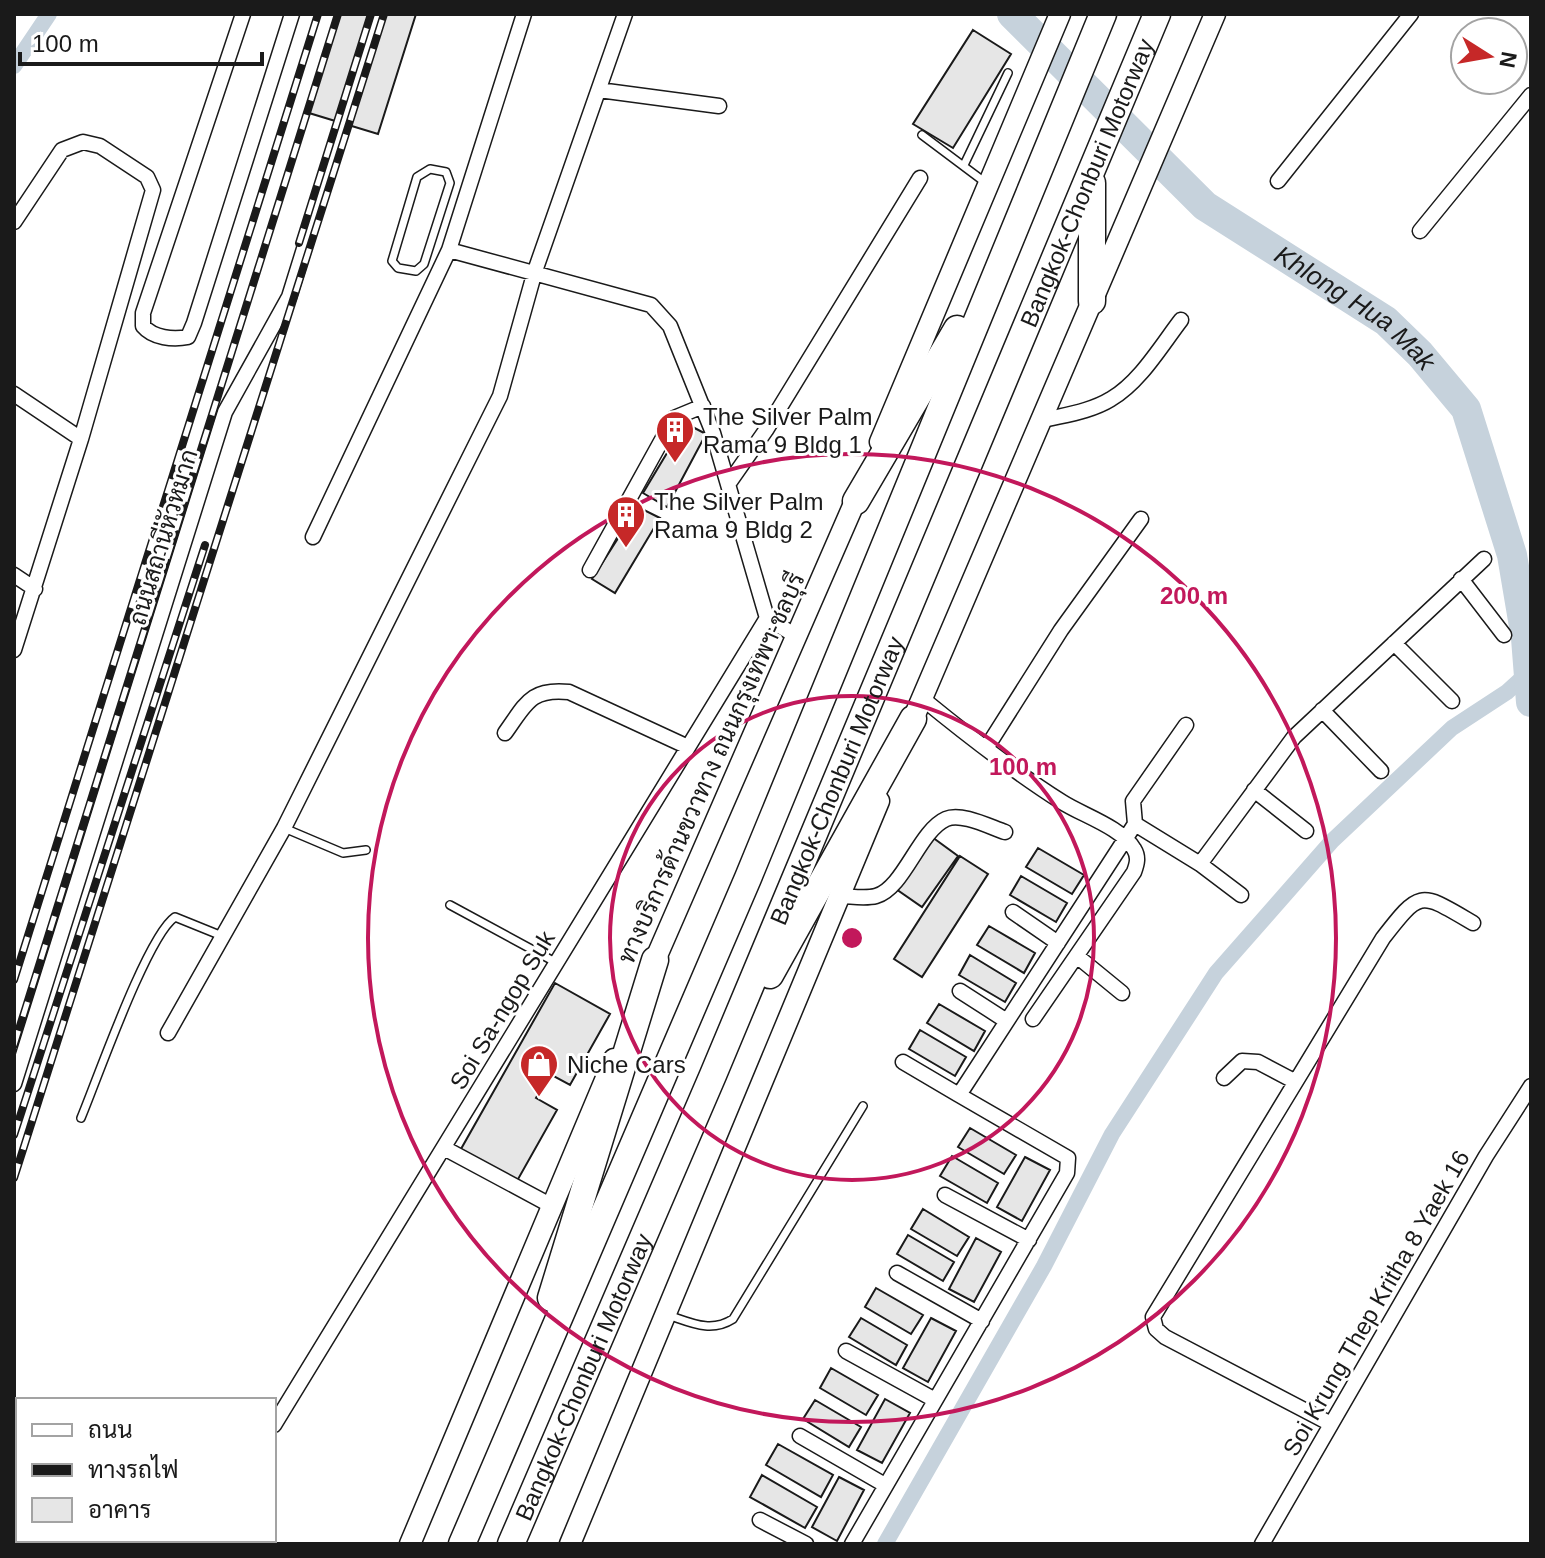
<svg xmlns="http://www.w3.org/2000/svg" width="1545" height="1558" font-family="Helvetica,Sarabun,sans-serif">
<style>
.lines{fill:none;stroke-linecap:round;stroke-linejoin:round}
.canal{stroke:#c6d2dc;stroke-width:16}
.river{stroke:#c6d2dc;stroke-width:30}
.building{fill:#e6e6e6;stroke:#1a1a1a;stroke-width:2}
.lane-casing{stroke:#1a1a1a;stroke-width:10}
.street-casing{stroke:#1a1a1a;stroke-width:17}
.secondary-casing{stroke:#1a1a1a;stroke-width:23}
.highway-casing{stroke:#1a1a1a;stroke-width:29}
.lane{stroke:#fff;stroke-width:7}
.street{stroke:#fff;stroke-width:14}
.secondary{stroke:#fff;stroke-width:20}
.highway{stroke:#fff;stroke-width:26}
.rail-casing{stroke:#1a1a1a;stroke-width:8}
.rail{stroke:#fff;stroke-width:5;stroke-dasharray:15;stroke-linecap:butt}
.ring{fill:none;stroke:#c2185b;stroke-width:4}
.labels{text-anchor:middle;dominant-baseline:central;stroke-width:6;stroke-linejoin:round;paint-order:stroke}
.street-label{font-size:24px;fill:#1a1a1a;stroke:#fff}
.poi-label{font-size:24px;fill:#1a1a1a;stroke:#fff;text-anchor:start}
.water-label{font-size:26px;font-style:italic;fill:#1a1a1a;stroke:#fff}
.centre{fill:#c2185b;stroke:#fff;stroke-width:4}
.ring-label{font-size:24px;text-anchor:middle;font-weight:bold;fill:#c2185b;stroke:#fff;stroke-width:6;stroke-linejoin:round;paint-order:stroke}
</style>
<rect width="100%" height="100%" fill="#fff"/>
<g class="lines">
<path class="canal" d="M 14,66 L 49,14
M 885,1544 L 1044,1266 L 1112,1134 L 1216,973 L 1332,841 L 1452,728 L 1507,692 L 1529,672"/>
<path class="river" id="s1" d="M 1012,14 L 1205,206 L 1386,321 L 1420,354 L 1466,409 L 1512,555 L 1526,638 L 1531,702"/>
</g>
<path class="building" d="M 340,14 L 416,14 L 378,134 L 309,113 Z
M 973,30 L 1011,54 L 953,148 L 913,124 Z
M 685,423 L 706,434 L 667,507 L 643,493 Z
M 638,507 L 660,518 L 615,593 L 592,579 Z
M 932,837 L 958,856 L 922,907 L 896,889 Z
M 1038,848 L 1084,875 L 1072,894 L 1026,867 Z
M 960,856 L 988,874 L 922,977 L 894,959 Z
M 1021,876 L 1067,903 L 1056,922 L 1010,895 Z
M 989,926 L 1035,953 L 1024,973 L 977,945 Z
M 970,955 L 1016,983 L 1005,1002 L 959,975 Z
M 555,983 L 610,1014 L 570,1085 L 550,1074 L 536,1098 L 557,1110 L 517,1181 L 461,1149 Z
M 939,1004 L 985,1031 L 974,1051 L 927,1023 Z
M 920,1030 L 966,1057 L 955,1076 L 909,1049 Z
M 970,1128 L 1016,1155 L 1004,1174 L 958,1147 Z
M 952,1156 L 998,1183 L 987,1203 L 940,1176 Z
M 1025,1157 L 1050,1170 L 1022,1221 L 997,1207 Z
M 923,1209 L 969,1237 L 957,1256 L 911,1229 Z
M 908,1235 L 954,1262 L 943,1281 L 897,1254 Z
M 976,1238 L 1001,1252 L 974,1302 L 949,1289 Z
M 876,1288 L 923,1315 L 911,1334 L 865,1307 Z
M 861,1318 L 907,1345 L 896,1365 L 849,1337 Z
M 931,1318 L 956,1331 L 928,1382 L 903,1368 Z
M 831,1368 L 878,1395 L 866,1415 L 820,1388 Z
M 885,1399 L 910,1413 L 882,1463 L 857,1450 Z
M 815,1400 L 861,1427 L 849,1447 L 803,1419 Z
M 778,1444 L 833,1475 L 821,1497 L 766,1465 Z
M 762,1475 L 817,1507 L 805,1528 L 750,1497 Z
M 839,1477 L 864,1490 L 837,1541 L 812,1527 Z"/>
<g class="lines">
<defs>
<path id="lane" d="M 922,135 L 986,183
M 964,165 L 1008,73
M 430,169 L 446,172 L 450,183 L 424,264 L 416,271 L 398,268 L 392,261 L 417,177 Z
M 284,828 L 343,853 L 366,850
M 450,905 L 557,963
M 81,1118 C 97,1080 147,936 175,917 L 222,936
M 668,1315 C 692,1323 711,1333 733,1319 L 863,1106"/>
<path id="street" d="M 243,14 L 143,313 L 143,326 C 153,338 173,340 188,337 L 194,323 L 292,14
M 524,14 L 449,250 L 651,305 L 670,326 L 713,433 L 767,618 L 796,636
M 599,90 L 719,106
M 1278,181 L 1411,14
M 14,222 L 62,150 L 83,142 L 100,146 L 147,177 L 153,190 L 81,439 L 14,650
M 1420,231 L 1531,95
M 14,394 L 81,439
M 1040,421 C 1063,415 1090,412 1111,399 C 1140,382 1161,346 1181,320
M 729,483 L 766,430 L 920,178
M 313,537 L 449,250
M 590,570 L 674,418 L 703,406
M 14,575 L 35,589
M 1461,579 L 1504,635
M 1394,643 L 1452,701
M 923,699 C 967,735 1013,771 1062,802 C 1082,815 1121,827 1134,849 C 1139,857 1137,864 1134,872 L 1033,1019
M 1322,710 L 1381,771
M 1186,725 L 1133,801 L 1135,824 L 1200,864 L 1241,895
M 505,733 C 526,704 530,688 569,692 L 688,747
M 987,747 L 1061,630 L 1141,519
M 1254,790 L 1306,831
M 1200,864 L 1294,737 L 1484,559
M 839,896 C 850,896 865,899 876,896 C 904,888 919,831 946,819 C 961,812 990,827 1005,832
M 1013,912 L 1058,943
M 1078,957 L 1122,993
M 960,991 L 1005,1020
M 168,1033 L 284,828 L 500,396 L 535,271 L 625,14
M 903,1062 L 959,1095
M 1224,1078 L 1242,1061 L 1258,1062 L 1294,1081
M 14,1084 L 225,412 L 289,297 L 377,14
M 444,1148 L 552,1206
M 945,1195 L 1029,1240
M 897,1273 L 982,1321
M 846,1351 L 935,1400
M 1331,1424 L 1165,1337 L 1156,1329 L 1153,1317 L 1383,938 C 1421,889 1420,892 1473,923
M 274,1425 L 767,618
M 800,1436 L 885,1485
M 760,1520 L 806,1544
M 201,1544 L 204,1540
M 852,1544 L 1067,1173 L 1068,1158 L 959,1095 L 1135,824
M 1262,1544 L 1486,1156 L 1531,1086"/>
<path id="secondary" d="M 880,442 L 1060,14
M 908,731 L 1215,14
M 649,974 L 860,490
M 410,1544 L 614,1059
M 570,1544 L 879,801"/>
<g id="highway">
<path d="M 1092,183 L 1092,301"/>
<path d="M 856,501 L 957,329"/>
<path d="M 770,975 L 913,719"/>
<path d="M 551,1298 L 655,960"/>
<path d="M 462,1544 L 748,878 L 1103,14"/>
<path id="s2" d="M 511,1544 L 713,1075 L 1157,14"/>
</g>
</defs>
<use href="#lane" class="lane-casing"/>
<use href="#street" class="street-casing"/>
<use href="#secondary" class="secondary-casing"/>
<use href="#highway" class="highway-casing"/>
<use href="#lane" class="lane"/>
<use href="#street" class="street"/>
<use href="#secondary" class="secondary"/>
<use href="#highway" class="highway"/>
<defs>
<path id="rail" d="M 299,243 L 371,14
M 14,980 L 318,14
M 14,1045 L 338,14
M 14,1135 L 205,545
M 14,1178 L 384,14"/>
</defs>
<use href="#rail" class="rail-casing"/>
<use href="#rail" class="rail"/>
</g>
<g class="ring">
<circle cx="852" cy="938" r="242"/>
<circle cx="852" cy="938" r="484"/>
</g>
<defs>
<symbol id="building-pin" viewBox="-11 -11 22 30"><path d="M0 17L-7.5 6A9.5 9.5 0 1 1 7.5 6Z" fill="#c62828" stroke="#fff"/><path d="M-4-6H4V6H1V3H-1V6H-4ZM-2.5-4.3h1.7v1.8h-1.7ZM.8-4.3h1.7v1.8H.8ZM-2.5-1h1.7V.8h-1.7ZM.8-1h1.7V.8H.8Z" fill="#fff"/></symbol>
<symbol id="shop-pin" viewBox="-11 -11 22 30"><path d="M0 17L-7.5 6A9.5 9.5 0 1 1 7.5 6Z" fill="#c62828" stroke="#fff"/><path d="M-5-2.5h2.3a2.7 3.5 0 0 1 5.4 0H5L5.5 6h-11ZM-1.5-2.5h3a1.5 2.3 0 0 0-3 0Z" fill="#fff"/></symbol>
</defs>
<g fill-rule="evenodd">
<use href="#building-pin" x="653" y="408" width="44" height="60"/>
<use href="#building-pin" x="604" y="493" width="44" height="60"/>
<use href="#shop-pin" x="517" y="1042" width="44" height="60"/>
</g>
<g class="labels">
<g class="street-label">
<text stroke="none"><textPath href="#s2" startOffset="1478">Bangkok-Chonburi Motorway</textPath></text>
<text transform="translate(163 537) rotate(-73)">ถนนสถานีหัวหมาก</text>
<text transform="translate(711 768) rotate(-66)">ทางบริการด้านขวาทาง ถนนกรุงเทพฯ-ชลบุรี</text>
<text stroke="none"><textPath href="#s2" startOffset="830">Bangkok-Chonburi Motorway</textPath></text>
<text transform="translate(502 1010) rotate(-59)">Soi Sa-ngop Suk</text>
<text transform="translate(1376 1303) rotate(-60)">Soi Krung Thep Kritha 8 Yaek 16</text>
<text stroke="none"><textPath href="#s2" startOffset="182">Bangkok-Chonburi Motorway</textPath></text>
</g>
<g class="poi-label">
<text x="703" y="416">The Silver Palm<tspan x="703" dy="28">Rama 9 Bldg 1</tspan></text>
<text x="654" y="501">The Silver Palm<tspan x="654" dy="28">Rama 9 Bldg 2</tspan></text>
<text x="567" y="1064">Niche Cars</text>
</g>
<g class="water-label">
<text stroke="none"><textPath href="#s1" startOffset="454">Khlong Hua Mak</textPath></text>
</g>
</g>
<circle cx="852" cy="938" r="12" class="centre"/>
<g class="ring-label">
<text x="1194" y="604">200 m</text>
<text x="1023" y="775">100 m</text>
</g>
<rect width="1545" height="1558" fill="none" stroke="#1a1a1a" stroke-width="32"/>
<rect x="16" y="1398" width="260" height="144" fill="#ffffff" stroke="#a3a3a3" stroke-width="2"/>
<rect x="32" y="1424" width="40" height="12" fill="#ffffff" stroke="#a3a3a3" stroke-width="2"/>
<text x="88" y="1438" font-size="24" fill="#1a1a1a">ถนน</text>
<rect x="32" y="1464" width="40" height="12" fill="#1a1a1a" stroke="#a3a3a3" stroke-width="2"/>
<text x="88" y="1478" font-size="24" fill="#1a1a1a">ทางรถไฟ</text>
<rect x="32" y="1498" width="40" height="24" fill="#e6e6e6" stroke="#a3a3a3" stroke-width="2"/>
<text x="88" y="1518" font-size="24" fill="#1a1a1a">อาคาร</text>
<g transform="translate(1489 56) rotate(101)"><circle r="38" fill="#ffffff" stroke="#a3a3a3" stroke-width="2"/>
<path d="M0-6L14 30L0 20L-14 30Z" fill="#c62828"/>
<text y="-12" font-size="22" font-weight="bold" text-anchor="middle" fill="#1a1a1a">N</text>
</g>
<path d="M20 52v12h242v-12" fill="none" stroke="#1a1a1a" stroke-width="4"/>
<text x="32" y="52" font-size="24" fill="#1a1a1a" stroke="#ffffff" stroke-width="6" paint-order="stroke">100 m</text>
</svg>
